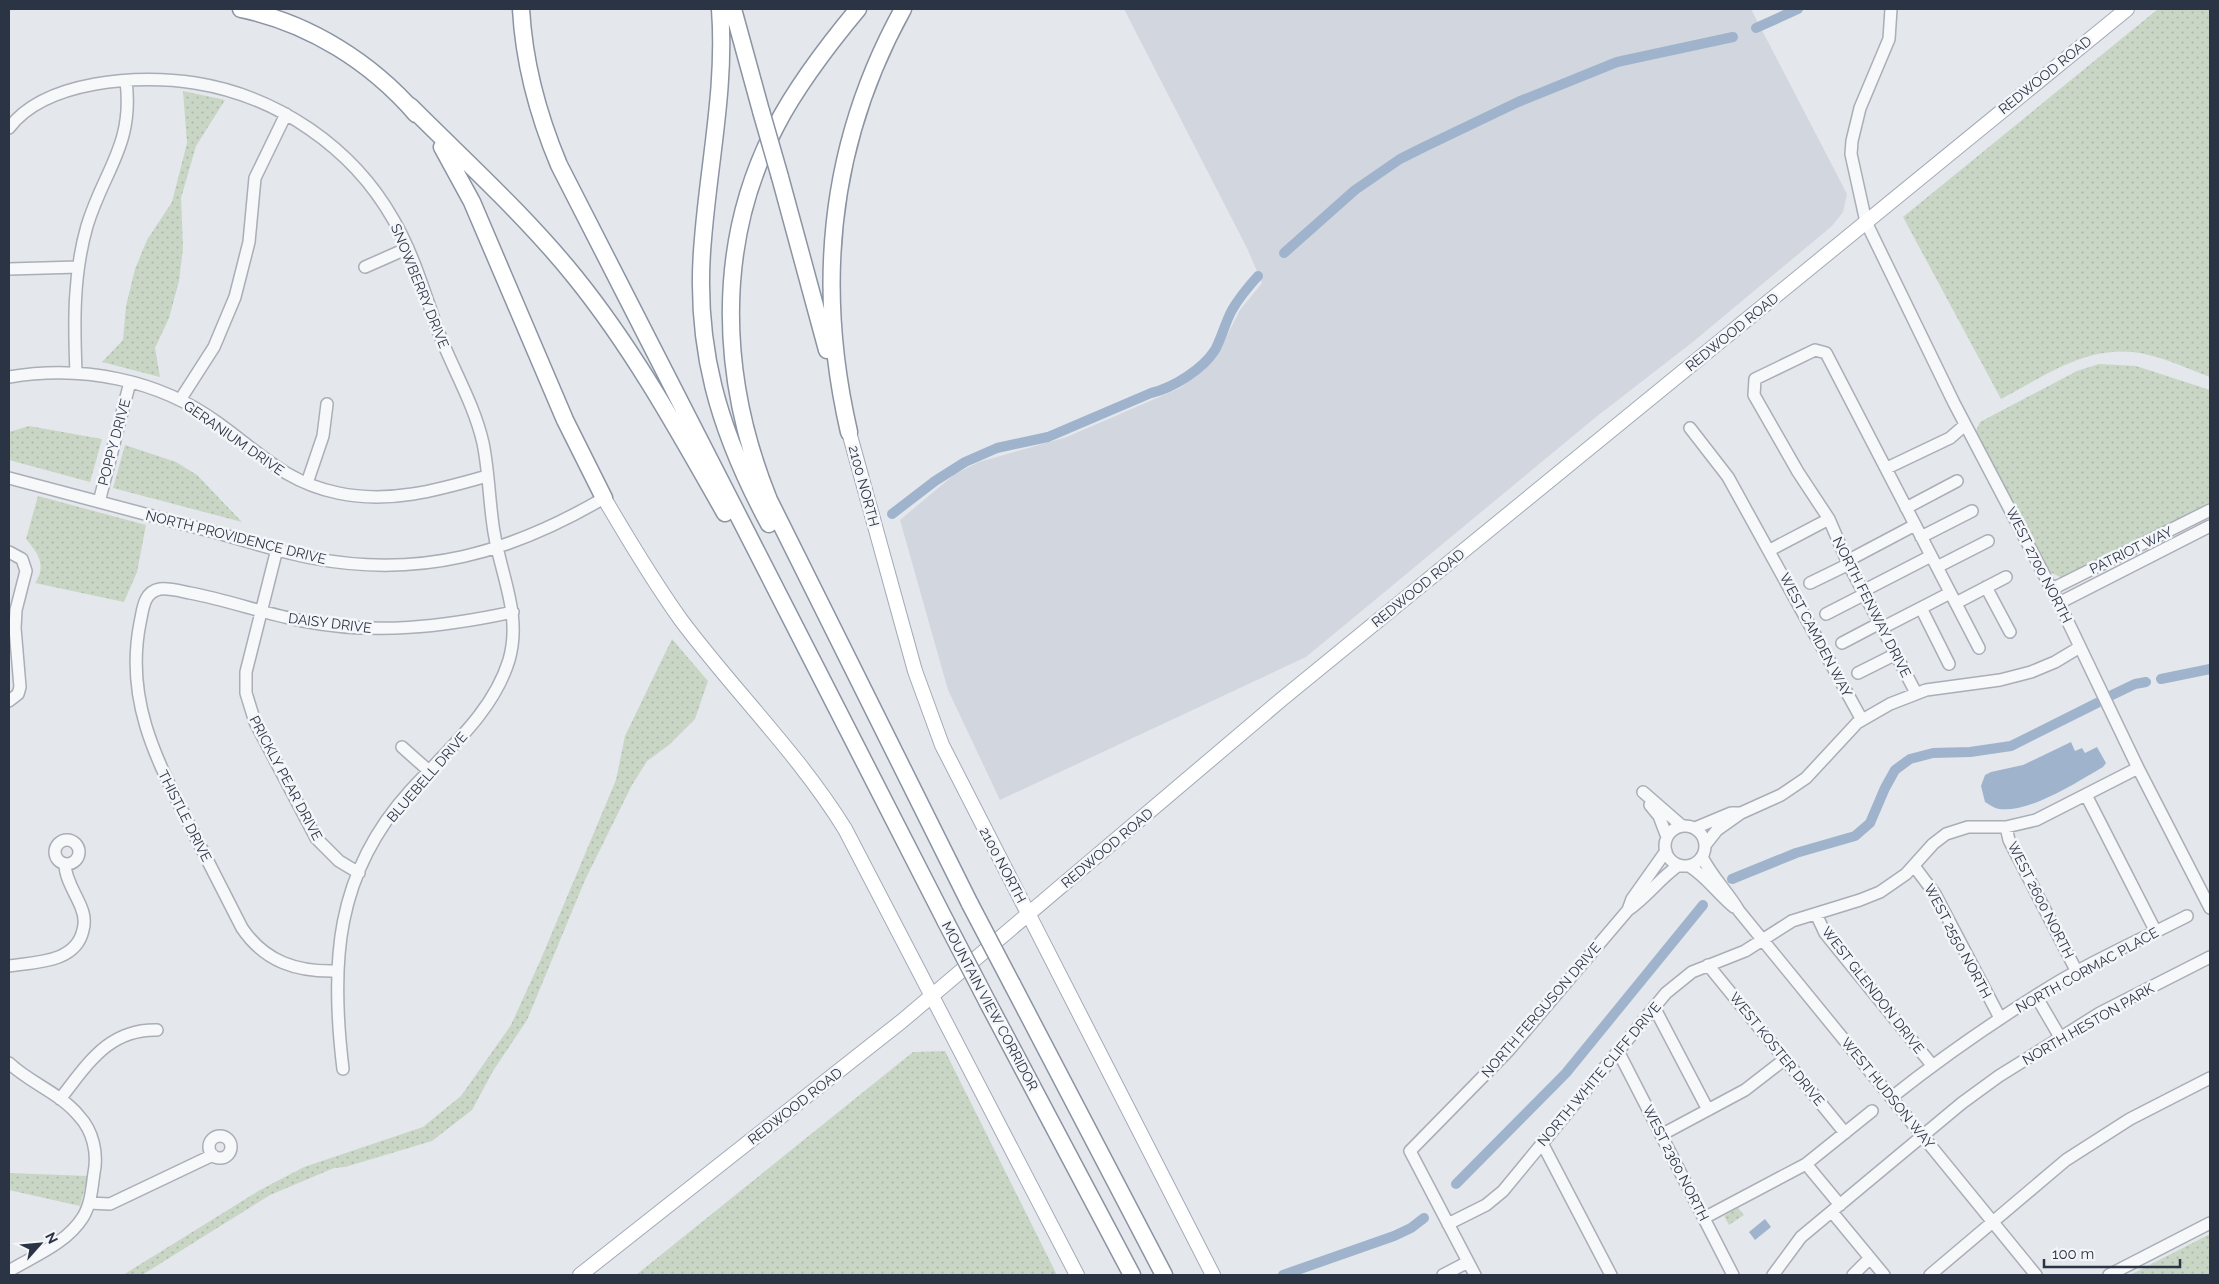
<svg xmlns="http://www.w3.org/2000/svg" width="2219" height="1284" font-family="Raleway,sans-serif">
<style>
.built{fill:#d2d6de}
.grass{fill:url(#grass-dots)}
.water{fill:#9fb4cc}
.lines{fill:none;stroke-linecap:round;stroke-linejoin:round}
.canal{stroke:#9fb4cc;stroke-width:10}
.minor-casing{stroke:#a9aeb7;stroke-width:14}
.major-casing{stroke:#a3abb8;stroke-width:16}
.highway-casing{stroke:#8b94a3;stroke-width:19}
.minor{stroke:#f7f8fa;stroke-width:11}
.major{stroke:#fff;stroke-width:14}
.highway{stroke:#fff;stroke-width:16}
.highway-bridge-casing{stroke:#8b94a3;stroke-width:19;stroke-linecap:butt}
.highway-bridge{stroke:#fff;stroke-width:16}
.labels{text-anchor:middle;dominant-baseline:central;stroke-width:5;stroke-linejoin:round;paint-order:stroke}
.street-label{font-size:14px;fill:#2b3445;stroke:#f4f6f9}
</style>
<defs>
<pattern id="grass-dots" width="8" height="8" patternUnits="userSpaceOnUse" patternTransform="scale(1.25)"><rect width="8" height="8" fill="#c9d6c5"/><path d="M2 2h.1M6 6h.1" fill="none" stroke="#adb8ab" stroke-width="1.8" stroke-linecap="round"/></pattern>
</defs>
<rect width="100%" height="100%" fill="#e4e7ec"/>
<path class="built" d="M 1124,9 L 1751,9 L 1847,194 L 1843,212 L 1832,226 L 1694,341 L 1596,417 L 1306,657 L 1000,800 L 948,690 L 900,520 L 955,474 L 979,462 L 1067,437 L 1180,388 L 1215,359 L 1240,310 L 1262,283 L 1247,248 Z"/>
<path class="grass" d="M 2158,9 L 2210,9 L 2210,377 C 2186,368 2159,355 2133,352 C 2083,347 2043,377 2001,399 L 1903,217 Z
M 183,91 L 225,100 L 196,146 L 181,198 L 183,248 L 179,281 L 169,318 L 155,348 L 160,377 L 102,362 L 123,340 L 126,306 L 135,269 L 147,240 L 172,202 L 187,143 Z
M 2099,364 L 2136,366 L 2210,390 L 2210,502 L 2067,577 L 2060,577 L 2050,572 L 1976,431 L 1980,422 L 2077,371 Z
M 29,426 L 102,439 L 90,482 L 9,460 L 9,432 Z
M 125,445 L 176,462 L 197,475 L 242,522 L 113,488 Z
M 38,496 L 146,525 L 137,572 L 124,602 L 35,583 C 47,566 38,553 26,539 Z
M 672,639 L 708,681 L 695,719 L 669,745 L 647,761 L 632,785 L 585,880 L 527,1020 L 493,1071 L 472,1110 L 432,1141 L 345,1167 L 334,1168 L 270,1195 L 142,1275 L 123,1275 L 260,1190 L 304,1167 L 423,1127 L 461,1096 L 511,1025 L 541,959 L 616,780 L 625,736 Z
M 945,1051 L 1057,1275 L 636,1275 L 913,1052 Z
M 9,1173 L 88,1176 L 80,1206 L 9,1190 Z
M 1738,1208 L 1744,1215 L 1729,1225 L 1724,1216 Z
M 2210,1234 L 2210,1275 L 2130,1275 Z"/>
<path class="water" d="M 2071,742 L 2075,751 L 2082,748 L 2085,753 L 2097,747 L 2106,763 L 2103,767 C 2077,782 2030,813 1999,809 C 1994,808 1990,805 1985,802 L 1981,786 L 1985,775 L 1991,772 L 2023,765 Z
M 1765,1219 L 1771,1227 L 1755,1240 L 1749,1232 Z"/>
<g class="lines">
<path class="canal" d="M 1756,28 L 1798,9
M 1284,253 L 1355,190 L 1400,159 L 1424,147 L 1518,102 L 1617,62 L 1733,37
M 892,514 L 935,481 L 965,462 L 997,448 L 1048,437 L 1151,393 C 1173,388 1203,369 1215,350 C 1222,337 1225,323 1232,310 C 1239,298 1248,287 1258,276
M 2161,679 L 2210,669
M 2112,695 L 2135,684 L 2146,682
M 1732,879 L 1796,853 L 1855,836 L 1870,823 L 1885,788 L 1895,770 L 1910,759 L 1933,753 L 1970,752 L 2011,746 L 2097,703
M 1456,1184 L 1566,1073 L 1703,905
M 1283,1275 L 1394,1236 L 1411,1228 L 1424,1218"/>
<defs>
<path id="minor" d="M 1891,9 L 1889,39 L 1860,108 L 1852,141 L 1851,154 L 1866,222 L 1954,403 L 2059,603 L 2138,768 L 2210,908
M 9,128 C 45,80 140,74 195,83 C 277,96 352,147 393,219 C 413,253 424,291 437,328 C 451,366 474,403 483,443 C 489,472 489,502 494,532 C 501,576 522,615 509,660 C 493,713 446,751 410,791 C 335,874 330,963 343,1069
M 365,267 L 408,248
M 9,269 L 78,267
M 76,373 C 74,323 73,275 87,226 C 104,170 134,145 126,81
M 9,377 C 82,365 158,379 218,423 C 260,453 285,482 338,493 C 390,504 438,490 487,476
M 180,400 L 214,347 L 235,297 L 249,242 L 255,178 L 286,114
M 1690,428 L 1728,477 L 1862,720
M 1887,468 L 1950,438 L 1965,425
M 9,478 C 74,495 140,513 206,530 C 241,539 276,551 312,558 C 420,579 510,553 604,498
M 307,483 L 323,436 L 327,404
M 99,502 L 130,382
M 1906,508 L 1957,481
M 1921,537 L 1972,511
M 277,549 L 246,672 L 246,693 L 255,722 L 316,838 L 339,861 L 359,873
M 1770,550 L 1829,519
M 9,552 L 22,559 L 26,571 L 16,610 L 15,628 L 20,687 L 18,694 L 9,701
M 1847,561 L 1915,525
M 1937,567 L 1988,541
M 1810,583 L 1849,564
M 1986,587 L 2010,632
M 2052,589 L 2210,510
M 1863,591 L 1931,556
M 1956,603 L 2006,577
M 2059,603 L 2210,526
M 1921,608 L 1949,664
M 1826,614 L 1865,594
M 1882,628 L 1950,593
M 1842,643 L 1880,623
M 1858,673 L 1896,654
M 1916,693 L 1847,561 L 1829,519 L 1798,472 L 1754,395 L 1755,379 L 1815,350 L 1826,353 L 1979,648
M 402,747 L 429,771
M 1643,792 L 1682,826
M 2086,795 L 2156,932
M 1650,805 L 1659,816 L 1667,837
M1665 846a20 20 0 1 1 40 0a20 20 0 1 1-40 0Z
M 2006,827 L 2009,840 L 2077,972
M 1695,828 L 1731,813 L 1741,813
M55 852a12 12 0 1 1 24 0a12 12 0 1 1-24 0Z
M 1706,844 L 1717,830 L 1741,813 L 1781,795 L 1806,778 L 1857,723 L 1890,704 L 1926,690 L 2000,680 L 2031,672 L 2055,662 L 2080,647
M 1702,857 C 1712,877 1728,892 1739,911 L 2036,1275
M 1689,866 C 1706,876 1718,894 1734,907
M 1914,866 L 1935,894 L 2000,1018
M 1628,910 L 1632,899 L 1666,851
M 1816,914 L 1825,933 L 1932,1065
M 1708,965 L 1845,1133
M 9,966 C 35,962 76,963 83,930 C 85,923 84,914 81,907 C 76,894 65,879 65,864
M 336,971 C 297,972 265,962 242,928 C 224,893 207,859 189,824 C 155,757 125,699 140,623 C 143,610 143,592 160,589 C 169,588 180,591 190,593 C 228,600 265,614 303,621 C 375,635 443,627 513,612
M 2036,996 L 2060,1037
M 1654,1007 L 1708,1110
M 1618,1051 L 1733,1275
M 9,1063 C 30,1083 60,1093 79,1116 C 93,1131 98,1153 94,1173 C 92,1187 91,1204 83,1217 C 67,1243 34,1256 9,1271
M 1892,1097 C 1945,1055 2000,1017 2058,982 C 2099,958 2144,938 2187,916
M 60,1099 C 88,1064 108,1029 157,1030
M 1661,1135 L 1745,1090 L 1785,1059
M209 1147a11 11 0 1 1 22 0a11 11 0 1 1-22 0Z
M 1542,1143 L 1611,1275
M 1806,1164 L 1840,1205
M 89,1203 L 110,1204 L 213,1155
M 1832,1212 L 1884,1275
M 1704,1218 L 1806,1164 L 1872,1111
M 1448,1224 L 1486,1205 L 1503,1191 L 1666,993 L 1692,972 L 1745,951 L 1792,921 L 1860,900 L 1880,892 L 1906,874 L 1933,844 L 1946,834 L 1968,827 L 2006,827 L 2036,820 L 2138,768
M 1443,1275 L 1468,1262
M 1475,1275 L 1410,1151 L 1509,1050 L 1628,910 C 1647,897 1660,878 1679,865
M 1773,1275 L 1801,1237 L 1962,1103 L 1999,1076 L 2100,1013 L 2210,957
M 1853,1275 L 1870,1258
M 1930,1275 L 2066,1160 L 2130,1119 L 2210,1078
M 2109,1275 L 2210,1223"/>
<path id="major" d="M 849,432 L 915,671 L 942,745 L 1213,1275
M 604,498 C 628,539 653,581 681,620 C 734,691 798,753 845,829 L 1077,1275
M 580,1275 L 902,1021 L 1282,699 L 2127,9"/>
<path id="highway" d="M 241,9 C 309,23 371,62 416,114
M 521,9 C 524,63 538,115 559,165 L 946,922
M 720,9 C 726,87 709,162 703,239 C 693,346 719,431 769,524
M 733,9 L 761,111
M 858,9 C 828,45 798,84 776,126 C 714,245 720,379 769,500 L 970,904
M 410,106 C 466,162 526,216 575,277 C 634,350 679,432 725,513
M 442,147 L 472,202 L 565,420 L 604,498
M 780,177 L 827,350
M 849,432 C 815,284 829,143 903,9
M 1012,984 L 1164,1275
M 988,1003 L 1132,1275"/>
</defs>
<use href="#minor" class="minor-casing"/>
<use href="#major" class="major-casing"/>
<use href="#highway" class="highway-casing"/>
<use href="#minor" class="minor"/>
<use href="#major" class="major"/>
<use href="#highway" class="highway"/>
<defs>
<path id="highway-bridge" d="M 761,111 L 780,177
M 970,904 L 1012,984
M 946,922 L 988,1003"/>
</defs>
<use href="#highway-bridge" class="highway-bridge-casing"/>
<use href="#highway-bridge" class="highway-bridge"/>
</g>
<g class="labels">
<g class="street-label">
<text transform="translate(2045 75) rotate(-39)">REDWOOD ROAD</text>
<text transform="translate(420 286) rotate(68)">SNOWBERRY DRIVE</text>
<text transform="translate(1732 332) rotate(-39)">REDWOOD ROAD</text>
<text transform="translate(234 438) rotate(35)">GERANIUM DRIVE</text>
<text transform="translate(114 442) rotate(-75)">POPPY DRIVE</text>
<text transform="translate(864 486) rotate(75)">2100 NORTH</text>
<text transform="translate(236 537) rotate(14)">NORTH PROVIDENCE DRIVE</text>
<text transform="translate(2131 550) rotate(-26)">PATRIOT WAY</text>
<text transform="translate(2039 565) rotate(63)">WEST 2700 NORTH</text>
<text transform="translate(1418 588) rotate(-39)">REDWOOD ROAD</text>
<text transform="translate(1872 607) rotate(63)">NORTH FENWAY DRIVE</text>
<text transform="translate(330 623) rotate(7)">DAISY DRIVE</text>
<text transform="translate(1816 635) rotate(62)">WEST CAMDEN WAY</text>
<text transform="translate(427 777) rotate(-49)">BLUEBELL DRIVE</text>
<text transform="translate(286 778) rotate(62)">PRICKLY PEAR DRIVE</text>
<text transform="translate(185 816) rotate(63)">THISTLE DRIVE</text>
<text transform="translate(1107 848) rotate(-40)">REDWOOD ROAD</text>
<text transform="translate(1003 865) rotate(62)">2100 NORTH</text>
<text transform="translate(2041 900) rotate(63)">WEST 2600 NORTH</text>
<text transform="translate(1958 941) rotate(62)">WEST 2550 NORTH</text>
<text transform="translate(2087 970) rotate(-29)">NORTH CORMAC PLACE</text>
<text transform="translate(1873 990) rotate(52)">WEST GLENDON DRIVE</text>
<text transform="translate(990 1006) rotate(62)">MOUNTAIN VIEW CORRIDOR</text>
<text transform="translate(1541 1010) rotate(-49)">NORTH FERGUSON DRIVE</text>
<text transform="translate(2088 1024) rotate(-30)">NORTH HESTON PARK</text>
<text transform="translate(1777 1049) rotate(51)">WEST KOSTER DRIVE</text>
<text transform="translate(1599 1074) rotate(-50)">NORTH WHITE CLIFF DRIVE</text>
<text transform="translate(1888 1093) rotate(51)">WEST HUDSON WAY</text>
<text transform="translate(795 1106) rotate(-38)">REDWOOD ROAD</text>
<text transform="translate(1676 1163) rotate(63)">WEST 2360 NORTH</text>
</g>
</g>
<rect width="2219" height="1284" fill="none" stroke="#2b3445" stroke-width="20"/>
<g transform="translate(40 1244) rotate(63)" stroke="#f4f6f9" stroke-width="4" paint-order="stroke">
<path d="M0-4L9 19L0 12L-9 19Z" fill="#2b3445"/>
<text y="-8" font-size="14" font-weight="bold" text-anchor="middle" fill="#2b3445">N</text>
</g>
<path d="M2044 1259v8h136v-8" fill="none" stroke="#2b3445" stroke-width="2.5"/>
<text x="2052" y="1259" font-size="15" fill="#2b3445" stroke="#f4f6f9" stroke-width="4" paint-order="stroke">100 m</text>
</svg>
